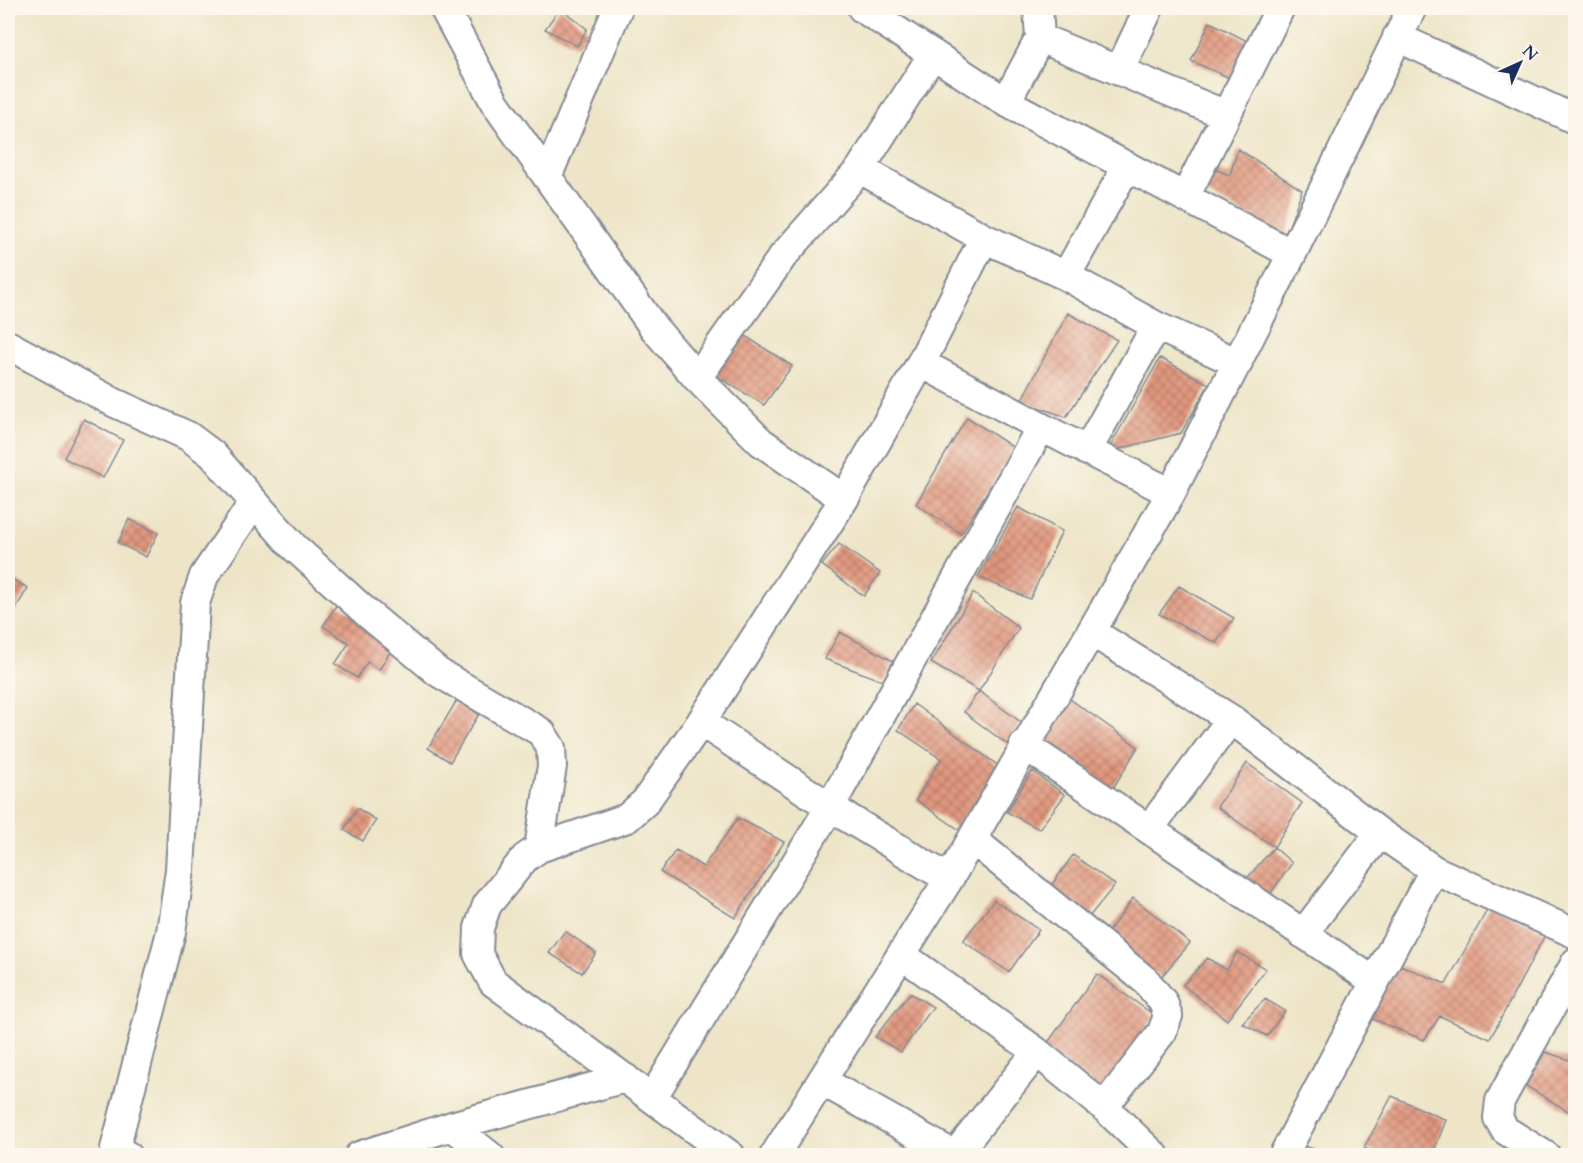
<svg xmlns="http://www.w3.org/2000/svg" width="1583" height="1163" font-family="Cardo,serif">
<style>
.building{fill:url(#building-cross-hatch)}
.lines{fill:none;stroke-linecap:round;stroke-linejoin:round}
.minor-casing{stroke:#848a93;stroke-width:32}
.minor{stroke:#fff;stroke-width:28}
</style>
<defs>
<pattern id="building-cross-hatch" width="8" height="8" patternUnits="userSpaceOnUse" patternTransform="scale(1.5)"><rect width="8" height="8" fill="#e2987e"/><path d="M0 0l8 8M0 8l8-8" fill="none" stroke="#b67c6a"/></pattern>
</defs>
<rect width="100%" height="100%" fill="#fbf7ec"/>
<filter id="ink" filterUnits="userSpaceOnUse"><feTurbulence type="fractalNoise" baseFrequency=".0167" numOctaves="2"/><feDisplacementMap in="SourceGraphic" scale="12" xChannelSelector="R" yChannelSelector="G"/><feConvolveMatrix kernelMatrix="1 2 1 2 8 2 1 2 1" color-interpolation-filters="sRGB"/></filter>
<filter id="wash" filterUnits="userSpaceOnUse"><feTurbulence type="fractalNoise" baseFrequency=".008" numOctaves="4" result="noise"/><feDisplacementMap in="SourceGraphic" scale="24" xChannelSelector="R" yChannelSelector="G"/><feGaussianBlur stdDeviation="1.35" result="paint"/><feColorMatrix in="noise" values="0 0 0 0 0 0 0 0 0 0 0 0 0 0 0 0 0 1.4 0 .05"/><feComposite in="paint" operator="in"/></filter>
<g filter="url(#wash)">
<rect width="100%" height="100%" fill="#eee5c8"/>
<g id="blocks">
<path class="building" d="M 560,8 L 587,29 L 577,46 L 545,29 Z
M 1210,22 L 1251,43 L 1232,79 L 1191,61 Z
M 1238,149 L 1302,190 L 1285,237 L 1198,188 L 1211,168 L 1230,175 Z
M 1068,313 L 1117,340 L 1066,417 L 1021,401 Z
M 739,332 L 792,366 L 764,405 L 712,373 Z
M 1160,358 L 1209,384 L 1181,433 L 1107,452 Z
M 967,417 L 1014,448 L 961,534 L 916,504 Z
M 84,419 L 123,440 L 103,478 L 64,458 Z
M 1018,507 L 1062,531 L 1030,599 L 978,577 Z
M 129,519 L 158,533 L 146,557 L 118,543 Z
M 839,544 L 880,573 L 864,596 L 822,565 Z
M 8,577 L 28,588 L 13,613 L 8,610 Z
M 1179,586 L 1234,618 L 1216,643 L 1159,614 Z
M 973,593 L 1019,628 L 979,691 L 931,663 Z
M 337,604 L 396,642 L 379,670 L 367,662 L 357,678 L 335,664 L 349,643 L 323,626 Z
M 840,632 L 893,661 L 883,681 L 825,659 Z
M 979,691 L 1022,723 L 1008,745 L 964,712 Z
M 1067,697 L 1138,747 L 1112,790 L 1040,740 Z
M 457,700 L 479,714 L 450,762 L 428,748 Z
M 914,704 L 1000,767 L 961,831 L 916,800 L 941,759 L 898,730 Z
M 1247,763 L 1302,803 L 1274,847 L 1217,807 Z
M 1032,771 L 1065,795 L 1039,829 L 1007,812 Z
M 357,808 L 376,820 L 363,841 L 344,830 Z
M 738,818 L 784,842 L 735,918 L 660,872 L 676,850 L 703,867 Z
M 1274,847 L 1292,863 L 1266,900 L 1243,883 Z
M 1073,855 L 1115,885 L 1084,923 L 1046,893 Z
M 1133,898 L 1190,943 L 1161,977 L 1103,939 Z
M 994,900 L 1039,930 L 1009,972 L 963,941 Z
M 1490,905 L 1546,933 L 1490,1039 L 1440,1016 L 1424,1040 L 1365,1016 L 1400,965 L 1446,984 Z
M 565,931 L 596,953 L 582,973 L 549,953 Z
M 1237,952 L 1266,969 L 1227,1020 L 1183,985 L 1207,958 L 1227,970 Z
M 1097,974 L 1155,1016 L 1101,1090 L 1044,1048 Z
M 910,993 L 933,1007 L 901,1052 L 875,1037 Z
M 1265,999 L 1285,1011 L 1267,1036 L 1242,1023 Z
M 1545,1052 L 1576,1062 L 1576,1116 L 1526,1086 Z
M 1392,1096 L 1446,1120 L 1432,1156 L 1381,1156 L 1364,1148 Z
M 1299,1144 L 1330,1155 L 1330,1156 L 1295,1156 Z"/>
</g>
</g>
<g filter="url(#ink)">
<use href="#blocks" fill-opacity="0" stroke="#848a93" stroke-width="1.5"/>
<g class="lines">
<defs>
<path id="minor" d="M 444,8 L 495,103 L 654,328 L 697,378 L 761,442 L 844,499
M 862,8 L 1006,102 L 1292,254
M 1397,37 L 1576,120
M 1040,38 L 1226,115
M 1119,71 L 1149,8
M 1006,102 L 1040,38 L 1038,8
M 860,169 L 984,238 L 1066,276 L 1156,326 L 1238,363
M 547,177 L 618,8
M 1185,197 L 1280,8
M 1066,276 L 1127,166
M 8,345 L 115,403 L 188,436 L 212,454 L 293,546 L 368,614 L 439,673 L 541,732 L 551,748 L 552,766 L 539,848
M 921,363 L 1041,427 L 1171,493
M 697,378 L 783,256 L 860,169 L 933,54
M 1087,451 L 1156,326
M 1092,632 L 1231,719 L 1380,833 L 1434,870 L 1576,934
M 701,722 L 830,807 L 949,879
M 1024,745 L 1375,982
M 1149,829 L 1231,719
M 972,839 L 1146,981 L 1163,1002 L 1168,1016 L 1162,1032 L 1104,1107
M 1303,934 L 1380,833
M 902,955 L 1037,1052 L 1104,1107 L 1155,1156
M 822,1081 L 956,1156
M 652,1098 L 830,807 L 1041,427
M 452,1126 L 490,1156
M 955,1155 L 1037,1052
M 128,1156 L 115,1149 L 171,932 L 180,870 L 195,603 L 204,576 L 254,502
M 359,1156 L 452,1126 L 625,1078
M 731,1156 L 493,982 L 478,954 L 479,928 L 487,905 L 525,858 L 539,848 L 627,818 L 645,802 L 701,722 L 844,499 L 921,363 L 984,238
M 774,1156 L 949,879 L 1171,493 L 1292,254 L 1412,8
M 1283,1156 L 1434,870
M 1546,1156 L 1505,1130 L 1498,1118 L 1500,1101 L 1576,962"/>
</defs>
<use href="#minor" class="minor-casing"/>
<use href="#minor" class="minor"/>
</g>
</g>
<rect width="1583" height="1163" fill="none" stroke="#fbf7ec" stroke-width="30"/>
<g transform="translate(1520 63) rotate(45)" stroke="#fbf7ec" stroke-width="4.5" paint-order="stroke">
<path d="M0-4.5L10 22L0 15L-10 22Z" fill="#1b2f5e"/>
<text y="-9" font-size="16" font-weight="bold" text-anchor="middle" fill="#1b2f5e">N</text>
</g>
</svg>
